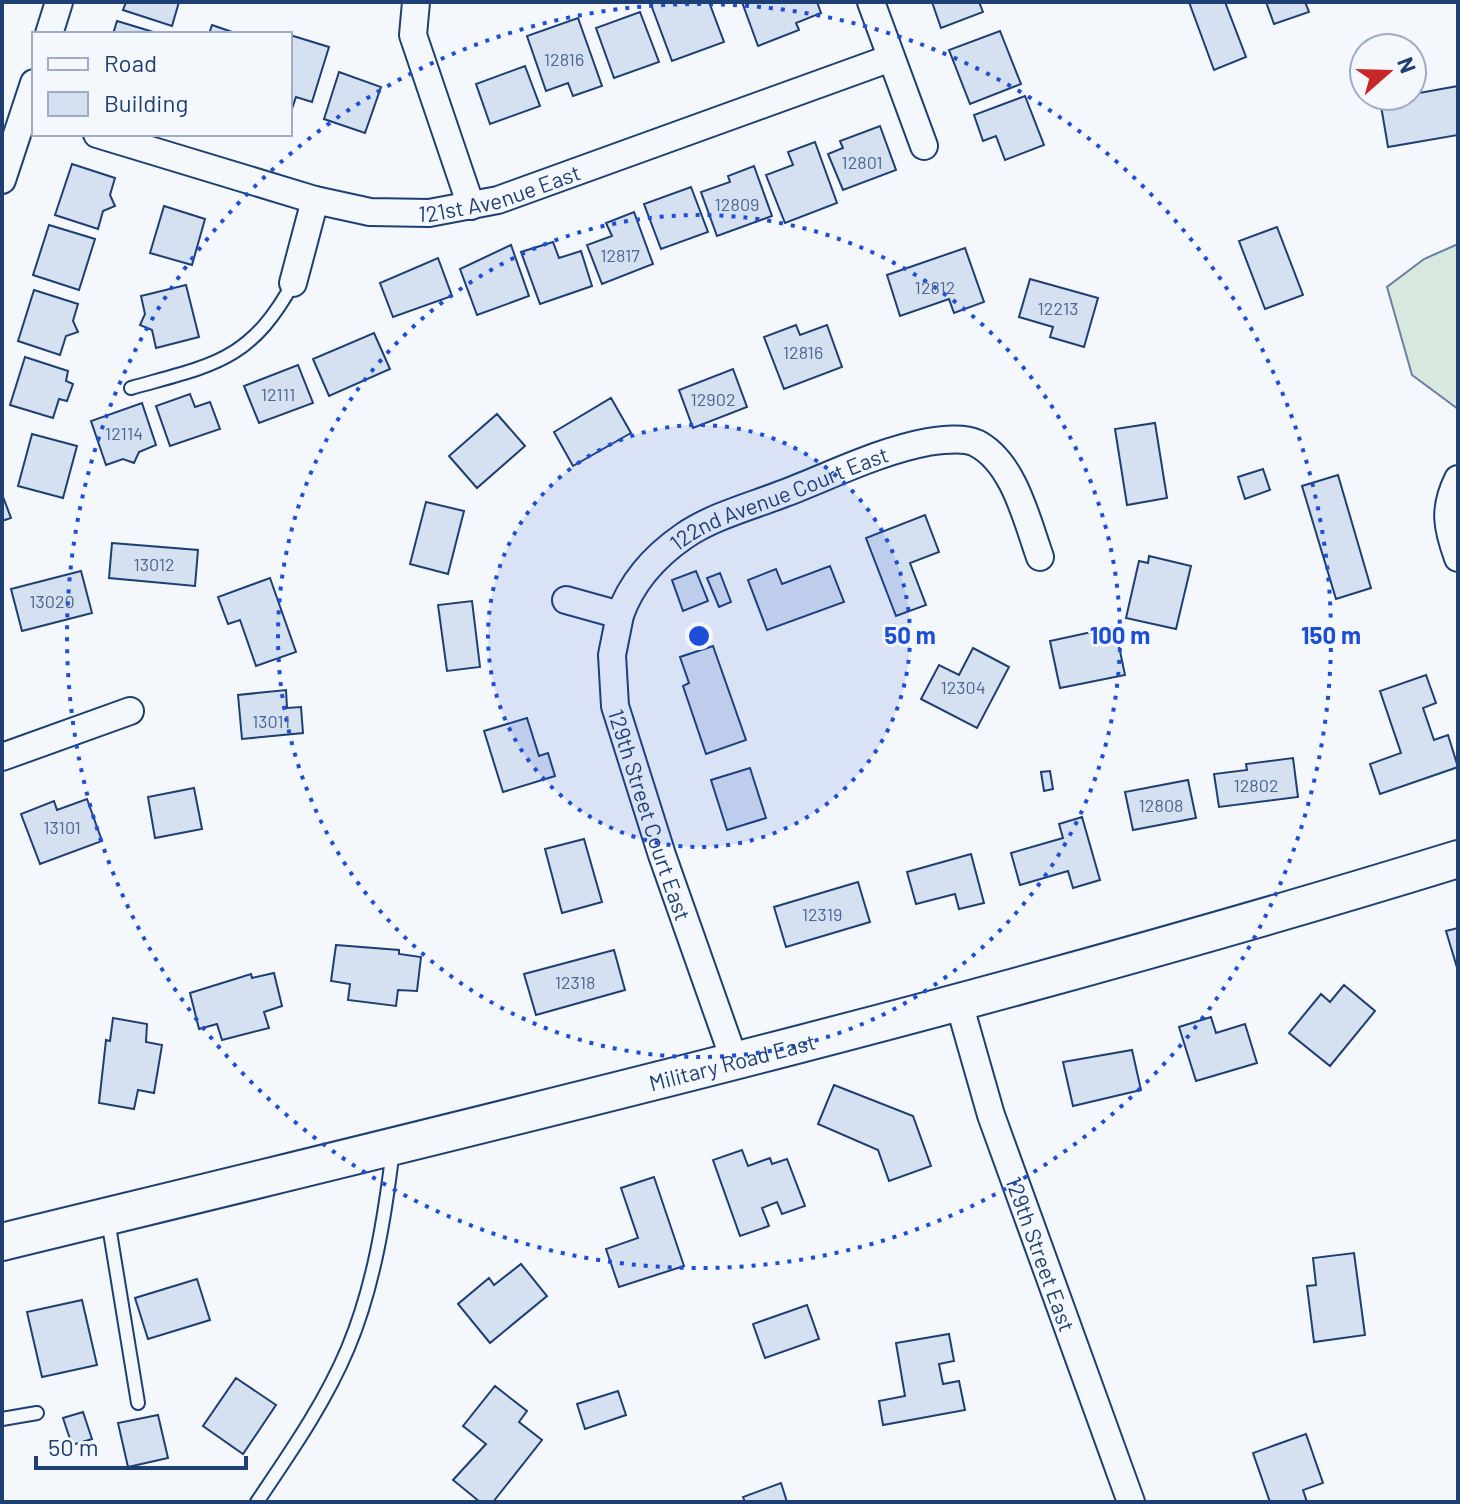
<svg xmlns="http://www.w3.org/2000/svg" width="1460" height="1504" font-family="Barlow,sans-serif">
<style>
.green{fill:#d7e8df;stroke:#687fa3;stroke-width:2}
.building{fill:#d5e0f0;stroke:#1d3f73;stroke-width:2}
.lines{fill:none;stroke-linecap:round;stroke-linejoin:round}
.service-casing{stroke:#1d3f73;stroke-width:16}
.minor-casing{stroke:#1d3f73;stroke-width:30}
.secondary-casing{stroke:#1d3f73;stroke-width:40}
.service{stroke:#f4f7fb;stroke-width:12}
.minor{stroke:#f4f7fb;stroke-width:26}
.secondary{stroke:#f4f7fb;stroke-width:36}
.ring{fill:none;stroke:#1d4ed8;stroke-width:4;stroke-dasharray:4 8}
.labels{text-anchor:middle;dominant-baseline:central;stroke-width:6;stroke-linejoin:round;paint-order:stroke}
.number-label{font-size:18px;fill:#4b6792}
.street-label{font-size:22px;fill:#1d3f73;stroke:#f4f7fb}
.centre{fill:#1d4ed8;stroke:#f4f7fb;stroke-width:4}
.ring-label{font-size:24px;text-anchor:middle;font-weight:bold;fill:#1d4ed8;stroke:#f4f7fb;stroke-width:6;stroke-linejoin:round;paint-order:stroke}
</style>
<rect width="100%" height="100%" fill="#f4f7fb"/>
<path class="green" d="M 1458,244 L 1458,409 L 1412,375 L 1387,287 L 1424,259 Z"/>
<path class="building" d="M 126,2 L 179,2 L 172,26 L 123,10 Z
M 650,2 L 709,2 L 724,42 L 672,61 Z
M 742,2 L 817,2 L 821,13 L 796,23 L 799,30 L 758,46 Z
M 932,2 L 979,2 L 983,12 L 941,28 Z
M 1189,2 L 1225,2 L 1246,57 L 1214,70 Z
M 1266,2 L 1305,2 L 1309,12 L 1274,24 Z
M 640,12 L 659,62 L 614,78 L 596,28 Z
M 578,18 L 602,86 L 573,96 L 568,83 L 546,91 L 527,36 Z
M 117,21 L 160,34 L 113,34 Z
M 212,25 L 238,34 L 209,34 Z
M 1000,31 L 1021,84 L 970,104 L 949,50 Z
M 290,35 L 329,47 L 312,102 L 296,97 L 290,115 Z
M 525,66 L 540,106 L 490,124 L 476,84 Z
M 339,72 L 381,87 L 365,133 L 324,119 Z
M 1458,86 L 1458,135 L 1388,147 L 1380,100 Z
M 1025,96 L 1044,145 L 1005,160 L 996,136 L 983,141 L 974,115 Z
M 880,126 L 896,170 L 843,190 L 828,154 L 843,148 L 840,141 Z
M 815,142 L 837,203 L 785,223 L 766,175 L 793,165 L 788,152 Z
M 72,164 L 115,178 L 110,195 L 115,206 L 103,211 L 98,229 L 55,215 Z
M 754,166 L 772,216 L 717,236 L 701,192 L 730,182 L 728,176 Z
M 691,187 L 708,232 L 661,249 L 644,204 Z
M 164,206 L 205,219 L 192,265 L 150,253 Z
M 634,212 L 653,264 L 602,284 L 587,245 L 612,236 L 606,223 Z
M 49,225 L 95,239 L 79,290 L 33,275 Z
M 1277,227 L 1303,295 L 1265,309 L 1239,241 Z
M 553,242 L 559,258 L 581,251 L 592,286 L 540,304 L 521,252 Z
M 511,245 L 529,296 L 477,315 L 460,269 Z
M 965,248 L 984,302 L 954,313 L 949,299 L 900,316 L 887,275 Z
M 438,258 L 452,296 L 393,317 L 380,283 Z
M 1030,279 L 1098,298 L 1084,347 L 1050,337 L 1053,327 L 1019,317 Z
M 186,285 L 199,337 L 156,348 L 152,330 L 140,325 L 145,314 L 141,296 Z
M 34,290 L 78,304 L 73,321 L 78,332 L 66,336 L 60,355 L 18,341 Z
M 796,325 L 800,335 L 827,325 L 842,367 L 784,389 L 764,337 Z
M 374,333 L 390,369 L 329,396 L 313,359 Z
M 25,357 L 68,371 L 66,381 L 73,384 L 67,401 L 59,399 L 53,418 L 10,405 Z
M 298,365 L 313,403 L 259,423 L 244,386 Z
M 733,369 L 747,407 L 693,428 L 679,390 Z
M 190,394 L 195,407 L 210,402 L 220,429 L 170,446 L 156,406 Z
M 611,398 L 631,433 L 573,466 L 554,432 Z
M 142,403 L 156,445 L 139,452 L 134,463 L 123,459 L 106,465 L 91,421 Z
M 497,414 L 525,446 L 477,488 L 449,456 Z
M 1155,423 L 1167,498 L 1127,505 L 1115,429 Z
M 32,434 L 77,446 L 63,498 L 18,486 Z
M 1263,469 L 1270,490 L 1245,499 L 1238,477 Z
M 1338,475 L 1371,588 L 1336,599 L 1302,486 Z
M 2,494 L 11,518 L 2,521 Z
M 426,502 L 464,511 L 448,574 L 410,564 Z
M 925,515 L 939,552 L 910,563 L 926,605 L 896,616 L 866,538 Z
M 112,543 L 198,550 L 195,586 L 109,578 Z
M 1149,556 L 1191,566 L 1176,629 L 1126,618 L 1139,561 L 1148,563 Z
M 830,566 L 844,602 L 767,630 L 748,580 L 776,569 L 782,584 Z
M 81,571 L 92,613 L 22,631 L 11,589 Z
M 696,571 L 708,601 L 683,611 L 672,580 Z
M 720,573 L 731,602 L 719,607 L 707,578 Z
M 270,578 L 296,652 L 256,666 L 240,620 L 228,624 L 218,597 Z
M 472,601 L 480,667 L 447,671 L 438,605 Z
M 1115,627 L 1125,675 L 1060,688 L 1050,641 Z
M 713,646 L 746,740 L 706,754 L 683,686 L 689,683 L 680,657 Z
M 973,648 L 1009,667 L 977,728 L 921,699 L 939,665 L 959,675 Z
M 1426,675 L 1436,703 L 1423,708 L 1434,740 L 1448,735 L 1458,767 L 1380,794 L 1370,764 L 1401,753 L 1380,691 Z
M 286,690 L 287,708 L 301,707 L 303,733 L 242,739 L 238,695 Z
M 527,718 L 539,756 L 548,753 L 555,776 L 503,792 L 484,731 Z
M 1293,758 L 1298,797 L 1219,807 L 1214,774 L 1247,770 L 1246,764 Z
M 750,768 L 766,818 L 727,830 L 711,780 Z
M 1050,771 L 1053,789 L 1044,791 L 1041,772 Z
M 1188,780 L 1196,818 L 1133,830 L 1125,792 Z
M 194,788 L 202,829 L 155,838 L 148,797 Z
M 87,799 L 102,841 L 40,864 L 21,814 L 54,801 L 57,810 Z
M 1082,817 L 1100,880 L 1073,888 L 1068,871 L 1020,885 L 1011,853 L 1063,838 L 1059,824 Z
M 584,839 L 602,902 L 562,913 L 545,849 Z
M 971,854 L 984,903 L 959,909 L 955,894 L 916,904 L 907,872 Z
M 858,882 L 870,922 L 786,947 L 774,907 Z
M 1458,928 L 1458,971 L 1446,931 Z
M 336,945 L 399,950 L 399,954 L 421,957 L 417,991 L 398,990 L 396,1006 L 348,1000 L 350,984 L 331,981 Z
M 614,950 L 625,990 L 536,1015 L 524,974 Z
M 274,973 L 282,1006 L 264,1012 L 269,1028 L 222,1040 L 217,1024 L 199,1029 L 190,993 L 251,974 L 252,978 Z
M 1344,985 L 1375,1011 L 1330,1066 L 1289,1033 L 1321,994 L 1330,1002 Z
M 1211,1017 L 1216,1033 L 1245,1024 L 1257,1063 L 1196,1081 L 1179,1027 Z
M 113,1018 L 147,1024 L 146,1042 L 162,1045 L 154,1093 L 138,1090 L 134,1109 L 99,1103 L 106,1040 L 110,1041 Z
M 1132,1050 L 1141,1090 L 1073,1106 L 1063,1062 Z
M 834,1085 L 913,1116 L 931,1166 L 889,1181 L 878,1150 L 818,1124 Z
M 742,1150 L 748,1166 L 770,1158 L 772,1164 L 787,1159 L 805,1206 L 782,1214 L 777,1202 L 762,1208 L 769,1226 L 740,1236 L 713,1160 Z
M 654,1177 L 684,1266 L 619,1287 L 606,1249 L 638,1238 L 621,1188 Z
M 1354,1253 L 1365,1335 L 1314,1342 L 1307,1286 L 1316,1285 L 1313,1258 Z
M 521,1264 L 547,1296 L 490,1343 L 458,1304 L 489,1278 L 494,1285 Z
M 197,1279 L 210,1320 L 148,1339 L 135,1298 Z
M 82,1300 L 97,1365 L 42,1377 L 27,1312 Z
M 807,1305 L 819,1339 L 765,1358 L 753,1324 Z
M 949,1334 L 954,1361 L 939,1364 L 943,1384 L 959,1381 L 965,1410 L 883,1425 L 879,1401 L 905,1396 L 896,1343 Z
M 236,1378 L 276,1405 L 243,1454 L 203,1426 Z
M 495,1386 L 527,1411 L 519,1422 L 542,1440 L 493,1502 L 480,1502 L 453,1480 L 486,1444 L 463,1426 Z
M 618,1391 L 626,1415 L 585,1429 L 577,1404 Z
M 83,1412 L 92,1439 L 72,1445 L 63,1418 Z
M 158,1415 L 168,1458 L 128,1467 L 118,1423 Z
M 1306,1434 L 1323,1483 L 1303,1490 L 1307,1502 L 1270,1502 L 1253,1453 Z
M 781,1483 L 787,1502 L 745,1502 L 743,1497 Z"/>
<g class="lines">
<defs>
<path id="service" d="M 131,388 C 212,365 250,362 293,283
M 108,1220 L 138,1403
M 2,1419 L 37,1413
M 257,1502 C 290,1453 325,1403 348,1348 C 374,1286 385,1216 393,1149"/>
<g id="minor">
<path d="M 416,2 L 413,35 L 471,206"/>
<path d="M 871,2 L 924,146"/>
<path d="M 49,34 L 59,2"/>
<path id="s1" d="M 97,134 L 315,200 L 370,212 L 429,213 L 498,200 L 891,58"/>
<path d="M 2,180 L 34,83"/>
<path d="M 293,283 L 315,200"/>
<path d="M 1458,479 C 1443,509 1447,528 1458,558"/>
<path id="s2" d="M 566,600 L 620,615 L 612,655 L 615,706 L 662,855 L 735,1062"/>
<path id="s3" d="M 620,615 C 632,581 655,556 684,536 C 713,516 752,506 785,493 C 830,476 879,451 928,442 C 942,440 963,437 976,443 C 1014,462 1027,521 1040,557"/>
<path d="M 2,757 L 130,711"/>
<path id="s4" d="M 959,1003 L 991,1115 L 1131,1502"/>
</g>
<g id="secondary">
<path id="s5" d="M 2,1242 C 490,1123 978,1007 1458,859"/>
</g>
</defs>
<use href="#service" class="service-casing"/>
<use href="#minor" class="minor-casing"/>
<use href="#secondary" class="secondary-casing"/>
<use href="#service" class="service"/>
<use href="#minor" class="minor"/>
<use href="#secondary" class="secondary"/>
</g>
<circle cx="699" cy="636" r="211" fill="#1d4ed8" fill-opacity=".12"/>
<g class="ring">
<circle cx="699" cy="636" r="211"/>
<circle cx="699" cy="636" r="421"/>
<circle cx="699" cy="636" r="632"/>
</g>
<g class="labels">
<g class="number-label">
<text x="564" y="59">12816</text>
<text x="862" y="162">12801</text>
<text x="737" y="204">12809</text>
<text x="620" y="255">12817</text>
<text x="935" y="287">12812</text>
<text x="1058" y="308">12213</text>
<text x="803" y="352">12816</text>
<text x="278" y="394">12111</text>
<text x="713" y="399">12902</text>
<text x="124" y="433">12114</text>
<text x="154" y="564">13012</text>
<text x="52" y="601">13020</text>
<text x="963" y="687">12304</text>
<text x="271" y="721">13011</text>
<text x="1256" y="785">12802</text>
<text x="1161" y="805">12808</text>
<text x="62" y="827">13101</text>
<text x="822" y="914">12319</text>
<text x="575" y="982">12318</text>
</g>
<g class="street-label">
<text stroke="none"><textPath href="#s1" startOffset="416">121st Avenue East</textPath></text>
<text stroke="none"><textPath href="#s3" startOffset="206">122nd Avenue Court East</textPath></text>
<text stroke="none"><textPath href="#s2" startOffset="262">129th Street Court East</textPath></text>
<text stroke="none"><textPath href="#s5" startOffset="752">Military Road East</textPath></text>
<text stroke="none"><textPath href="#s4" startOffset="264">129th Street East</textPath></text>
</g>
</g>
<circle cx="699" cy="636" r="12" class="centre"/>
<g class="ring-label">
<text x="910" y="644">50 m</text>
<text x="1120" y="644">100 m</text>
<text x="1331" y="644">150 m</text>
</g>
<rect width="1460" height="1504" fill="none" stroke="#1d3f73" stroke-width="8"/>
<rect x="32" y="32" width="260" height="104" fill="#f4f7fb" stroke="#9eadc5" stroke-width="2"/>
<rect x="48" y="58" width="40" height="12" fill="#f4f7fb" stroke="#9eadc5" stroke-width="2"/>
<text x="104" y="72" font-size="24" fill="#1d3f73">Road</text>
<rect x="48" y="92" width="40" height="24" fill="#d5e0f0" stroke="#9eadc5" stroke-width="2"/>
<text x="104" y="112" font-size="24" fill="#1d3f73">Building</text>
<g transform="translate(1388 72) rotate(70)"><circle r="38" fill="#f4f7fb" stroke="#9eadc5" stroke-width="2"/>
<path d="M0-6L14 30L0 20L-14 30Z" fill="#c62828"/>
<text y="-12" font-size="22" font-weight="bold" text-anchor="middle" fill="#1d3f73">N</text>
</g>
<path d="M36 1456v12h210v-12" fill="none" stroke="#1d3f73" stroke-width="4"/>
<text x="48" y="1456" font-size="24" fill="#1d3f73" stroke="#f4f7fb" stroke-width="6" paint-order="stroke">50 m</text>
</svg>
